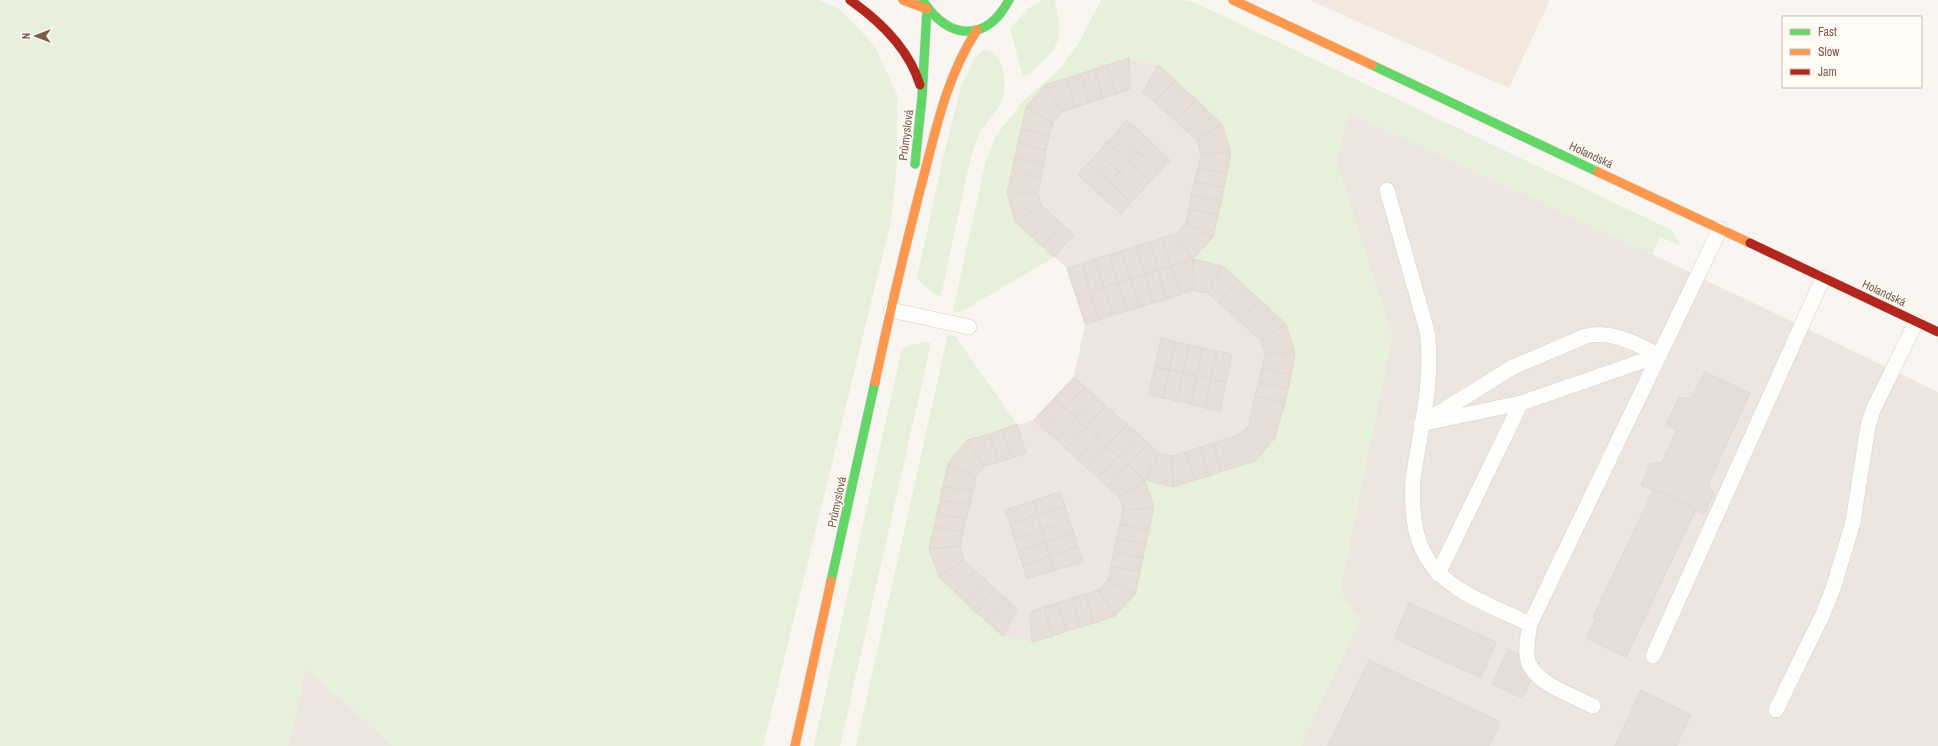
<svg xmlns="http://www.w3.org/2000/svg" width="1938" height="746" font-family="'Archivo Narrow',sans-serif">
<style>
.residential{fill:#f2e8de}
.industrial{fill:#ede5e0}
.green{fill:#e7f0db}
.building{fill:#e6ded7;stroke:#e2d8d2}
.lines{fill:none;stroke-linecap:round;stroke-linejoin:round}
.lane-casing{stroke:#d7d1cb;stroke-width:16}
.fast-casing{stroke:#d9d2cb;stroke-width:10}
.slow-casing{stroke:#d9d2cb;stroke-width:10}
.jam-casing{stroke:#d9d2cb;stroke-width:10}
.lane{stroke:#fefefd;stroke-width:15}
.fast{stroke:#63d668;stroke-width:9}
.slow{stroke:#ff974d;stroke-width:9}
.jam{stroke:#b3261e;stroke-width:9}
.labels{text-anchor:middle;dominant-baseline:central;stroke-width:3;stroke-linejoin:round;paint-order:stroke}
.street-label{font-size:12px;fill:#7a5c4d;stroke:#fffaf3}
</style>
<rect width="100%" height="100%" fill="#f9f5f0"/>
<path class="residential" d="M 1309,0 L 1550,0 L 1509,88 Z"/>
<path class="industrial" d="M 1129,58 L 1158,65 L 1222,124 L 1231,152 L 1213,237 L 1193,259 L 1222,266 L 1286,324 L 1295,353 L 1275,438 L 1255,461 L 1173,487 L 1145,481 L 1154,508 L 1135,594 L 1115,616 L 1032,642 L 1003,636 L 939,577 L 929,549 L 948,464 L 967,440 L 1034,420 L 1074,377 L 1085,324 L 1067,268 L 1015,222 L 1007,192 L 1026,107 L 1045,85 Z
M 1349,113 L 1656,256 L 1938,392 L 1938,746 L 1300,746 L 1360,620 L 1340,590 L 1392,336 L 1336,160 Z
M 306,668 L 393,746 L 288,746 Z"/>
<path class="green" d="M 0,0 L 819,0 L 839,9 L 874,45 L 897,94 L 897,165 L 891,221 L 763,746 L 393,746 L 306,668 L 288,746 L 0,746 Z
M 1043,0 L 1055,0 C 1060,30 1065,42 1040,64 C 1035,69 1029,74 1023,77 L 1010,28 L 1029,8 Z
M 1101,0 L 1183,0 L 1196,3 L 1671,230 L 1682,246 L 1660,237 L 1652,254 L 1350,114 L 1336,160 L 1392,336 L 1340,590 L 1360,620 L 1300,746 L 856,746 L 948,335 L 955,336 L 1017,424 L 967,440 L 948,464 L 929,549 L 939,578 L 1003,636 L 1032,642 L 1115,616 L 1135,594 L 1154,509 L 1145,480 L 1174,487 L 1255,461 L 1275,438 L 1295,353 L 1286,324 L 1222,266 L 1193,259 L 1213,237 L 1231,152 L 1222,124 L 1158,65 L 1129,58 L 1045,85 L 1026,107 L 1007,192 L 1015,222 L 1054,257 L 961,312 L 953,311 L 986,160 L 996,136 L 1022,102 L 1061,68 L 1080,41 Z
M 983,50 C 1003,50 1006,76 1004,91 C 1002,110 983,123 976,141 C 970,159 966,179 962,197 C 955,230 948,263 941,296 L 934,294 L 917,279 L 942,162 L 961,86 L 975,58 Z
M 923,342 L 931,343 L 840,746 L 814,746 L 902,348 Z"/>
<path class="building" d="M 1129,58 L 1130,89 L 1116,94 L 1107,65 Z
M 1107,65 L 1116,94 L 1103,98 L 1094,69 Z
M 1158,65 L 1175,80 L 1155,102 L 1143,92 Z
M 1094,69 L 1103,98 L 1089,103 L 1080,74 Z
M 1080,74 L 1089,103 L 1075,107 L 1067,78 Z
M 1067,78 L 1075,107 L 1062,112 L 1045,85 Z
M 1175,80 L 1185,90 L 1165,112 L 1155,102 Z
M 1045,85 L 1062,112 L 1053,123 L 1026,107 Z
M 1185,90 L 1196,99 L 1176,121 L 1165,112 Z
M 1196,99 L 1206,109 L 1186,131 L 1176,121 Z
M 1026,107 L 1053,123 L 1049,136 L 1021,129 Z
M 1206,109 L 1222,124 L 1197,140 L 1186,131 Z
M 1127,120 L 1149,140 L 1138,151 L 1117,132 Z
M 1222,124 L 1231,152 L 1201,154 L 1197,140 Z
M 1021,129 L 1049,136 L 1046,150 L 1018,143 Z
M 1117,132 L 1138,151 L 1129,162 L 1107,142 Z
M 1149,140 L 1170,160 L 1160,171 L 1138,151 Z
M 1107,142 L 1129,162 L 1119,172 L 1098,153 Z
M 1018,143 L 1046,150 L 1044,164 L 1015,157 Z
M 1138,151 L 1160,171 L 1150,181 L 1129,162 Z
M 1231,152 L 1227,174 L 1198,168 L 1201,154 Z
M 1098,153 L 1119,172 L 1110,183 L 1088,163 Z
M 1015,157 L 1044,164 L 1041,178 L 1012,171 Z
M 1129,162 L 1150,181 L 1141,192 L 1119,172 Z
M 1088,163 L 1110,183 L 1099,194 L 1078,174 Z
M 1198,168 L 1227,174 L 1224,188 L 1194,181 Z
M 1012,171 L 1041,178 L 1038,192 L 1007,192 Z
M 1119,172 L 1141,192 L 1131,202 L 1110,183 Z
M 1194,181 L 1224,188 L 1221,202 L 1191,195 Z
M 1110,183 L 1131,202 L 1121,214 L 1099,194 Z
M 1007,192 L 1038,192 L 1041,205 L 1015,222 Z
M 1191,195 L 1221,202 L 1218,215 L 1189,209 Z
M 1041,205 L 1052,215 L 1032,237 L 1015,222 Z
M 1189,209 L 1218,215 L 1213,237 L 1186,223 Z
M 1052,215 L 1062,224 L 1042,246 L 1032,237 Z
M 1186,223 L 1213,237 L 1193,259 L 1176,234 Z
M 1062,224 L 1074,235 L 1054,257 L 1042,246 Z
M 1176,234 L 1193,259 L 1171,266 L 1162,238 Z
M 1162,238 L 1171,266 L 1158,270 L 1149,242 Z
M 1149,242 L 1158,270 L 1145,275 L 1136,246 Z
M 1136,246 L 1145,275 L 1131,279 L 1122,251 Z
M 1122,251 L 1131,279 L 1118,283 L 1109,255 Z
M 1109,255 L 1118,283 L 1104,287 L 1095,259 Z
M 1095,259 L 1104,287 L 1090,291 L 1082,264 Z
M 1193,259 L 1194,290 L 1181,294 L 1171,266 Z
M 1193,259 L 1222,266 L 1208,293 L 1194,290 Z
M 1082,264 L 1090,291 L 1076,296 L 1067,268 Z
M 1171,266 L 1181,294 L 1167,299 L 1158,270 Z
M 1222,266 L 1239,281 L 1219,303 L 1208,293 Z
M 1158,270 L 1167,299 L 1153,303 L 1145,275 Z
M 1145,275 L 1153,303 L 1140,307 L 1131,279 Z
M 1131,279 L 1140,307 L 1127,311 L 1118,283 Z
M 1239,281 L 1249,290 L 1229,312 L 1219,303 Z
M 1118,283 L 1127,311 L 1113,315 L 1104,287 Z
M 1104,287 L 1113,315 L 1099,320 L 1090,291 Z
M 1249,290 L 1260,300 L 1240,322 L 1229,312 Z
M 1090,291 L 1099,320 L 1085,324 L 1076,296 Z
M 1260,300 L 1270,309 L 1250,331 L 1240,322 Z
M 1270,309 L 1286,324 L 1261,341 L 1250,331 Z
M 1286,324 L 1295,353 L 1265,354 L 1261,341 Z
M 1161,338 L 1176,342 L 1169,370 L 1155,367 Z
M 1176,342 L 1189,345 L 1183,373 L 1169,370 Z
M 1189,345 L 1203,348 L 1197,376 L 1183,373 Z
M 1203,348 L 1217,351 L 1211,379 L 1197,376 Z
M 1217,351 L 1232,354 L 1226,382 L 1211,379 Z
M 1295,353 L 1291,375 L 1262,368 L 1265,354 Z
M 1155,367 L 1169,370 L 1163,398 L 1148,395 Z
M 1262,368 L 1291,375 L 1288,389 L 1259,382 Z
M 1169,370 L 1183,373 L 1177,401 L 1163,398 Z
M 1705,372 L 1750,393 L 1708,484 L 1714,493 L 1704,515 L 1695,510 L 1696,509 L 1654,489 L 1653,490 L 1641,485 L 1651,463 L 1662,463 L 1677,430 L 1666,425 L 1679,398 L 1692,398 Z
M 1183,373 L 1197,376 L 1191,404 L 1177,401 Z
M 1197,376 L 1211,379 L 1205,408 L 1191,404 Z
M 1074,377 L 1085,387 L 1065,408 L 1054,398 Z
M 1211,379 L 1226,382 L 1220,411 L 1205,408 Z
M 1259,382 L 1288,389 L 1285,402 L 1255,396 Z
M 1085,387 L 1095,396 L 1076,418 L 1065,408 Z
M 1095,396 L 1106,406 L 1086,427 L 1076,418 Z
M 1255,396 L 1285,402 L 1275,438 L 1255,461 L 1222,471 L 1213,443 L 1237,436 L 1249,426 Z
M 1054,398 L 1065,408 L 1045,430 L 1034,420 Z
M 1106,406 L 1116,415 L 1097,437 L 1086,427 Z
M 1065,408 L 1076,418 L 1056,439 L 1045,430 Z
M 1116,415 L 1127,424 L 1107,446 L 1097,437 Z
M 1076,418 L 1086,427 L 1066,449 L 1056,439 Z
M 1017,424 L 1026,453 L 1012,458 L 1002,429 Z
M 1127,424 L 1138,434 L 1118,456 L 1107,446 Z
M 1086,427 L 1097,437 L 1077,459 L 1066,449 Z
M 1002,429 L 1012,458 L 998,462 L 989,434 Z
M 989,434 L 998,462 L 984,466 L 967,440 Z
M 1138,434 L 1148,443 L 1128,465 L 1118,456 Z
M 1097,437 L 1107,446 L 1087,468 L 1077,459 Z
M 967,440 L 984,466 L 976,477 L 948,464 Z
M 1148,443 L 1159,453 L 1145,480 L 1128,465 Z
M 1213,443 L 1222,471 L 1209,476 L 1200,447 Z
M 1107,446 L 1118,456 L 1098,478 L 1087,468 Z
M 1200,447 L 1209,476 L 1195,480 L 1186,452 Z
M 1186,452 L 1195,480 L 1173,487 L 1172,456 Z
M 1159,453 L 1172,456 L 1173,487 L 1145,480 Z
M 1118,456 L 1128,465 L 1108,487 L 1098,478 Z
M 948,464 L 976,477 L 973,491 L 943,486 Z
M 1128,465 L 1145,480 L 1119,497 L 1108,487 Z
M 1145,480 L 1154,508 L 1123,510 L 1119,497 Z
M 943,486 L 973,491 L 970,505 L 940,500 Z
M 1654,489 L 1696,509 L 1626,657 L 1586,638 L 1596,618 L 1593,617 Z
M 1060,492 L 1065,506 L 1037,515 L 1033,501 Z
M 940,500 L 970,505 L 966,519 L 937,513 Z
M 1033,501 L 1037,515 L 1010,524 L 1005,510 Z
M 1065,506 L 1069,520 L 1042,529 L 1037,515 Z
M 1154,508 L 1149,530 L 1120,524 L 1123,510 Z
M 937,513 L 966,519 L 963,532 L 934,527 Z
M 1037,515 L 1042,529 L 1014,538 L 1010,524 Z
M 1069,520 L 1074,533 L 1046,542 L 1042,529 Z
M 1120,524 L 1149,530 L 1146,544 L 1117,538 Z
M 934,527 L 963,532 L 960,546 L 929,549 Z
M 1042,529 L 1046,542 L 1018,551 L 1014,538 Z
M 1074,533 L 1078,547 L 1050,556 L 1046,542 Z
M 1117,538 L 1146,544 L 1143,558 L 1114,552 Z
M 1046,542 L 1050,556 L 1023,565 L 1018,551 Z
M 960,546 L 964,560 L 939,577 L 929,549 Z
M 1078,547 L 1083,562 L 1055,570 L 1050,556 Z
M 1114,552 L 1143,558 L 1140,572 L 1111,566 Z
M 1050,556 L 1055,570 L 1027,579 L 1023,565 Z
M 964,560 L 974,570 L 955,592 L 939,577 Z
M 1111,566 L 1140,572 L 1135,594 L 1108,580 Z
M 974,570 L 985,579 L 965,602 L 955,592 Z
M 985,579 L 995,589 L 976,612 L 965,602 Z
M 1108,580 L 1135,594 L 1115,616 L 1098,590 Z
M 995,589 L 1005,598 L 986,621 L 976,612 Z
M 1098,590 L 1115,616 L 1094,623 L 1085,594 Z
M 1085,594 L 1094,623 L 1080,627 L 1072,598 Z
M 1005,598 L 1017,609 L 1003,636 L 986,621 Z
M 1072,598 L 1080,627 L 1067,631 L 1058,603 Z
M 1058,603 L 1067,631 L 1053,636 L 1044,607 Z
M 1409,603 L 1496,642 L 1481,678 L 1394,638 Z
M 1044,607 L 1053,636 L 1032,642 L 1030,612 Z
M 1508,649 L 1539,663 L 1522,698 L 1492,684 Z
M 1369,660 L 1500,722 L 1489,746 L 1328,746 Z
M 1641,690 L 1691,715 L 1676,746 L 1615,746 Z"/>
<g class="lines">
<defs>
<path id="lane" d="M 1387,190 L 1427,331 C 1434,380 1420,431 1413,479 C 1407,577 1454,589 1530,624 L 1720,229
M 891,310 L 969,327
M 1430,422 L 1521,403 L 1660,355
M 1421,424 L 1513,367 L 1586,336 C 1613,330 1635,344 1660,355
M 1438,574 L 1521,403
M 1530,624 C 1528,636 1525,649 1528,661 C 1535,684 1574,696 1593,706
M 1653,656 L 1823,278
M 1776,710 L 1822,616 L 1833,589 L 1853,522 L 1868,426 L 1873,410 L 1916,322"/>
<path id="fast" d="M 923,1 C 949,40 986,43 1009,0
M 1372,65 L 1598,172
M 915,164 L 922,97 L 927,9
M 831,581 L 875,382"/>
<path id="slow" d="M 903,0 L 927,9
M 1233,0 L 1372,65
M 1598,172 L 1750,243
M 875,382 C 890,312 906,243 924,175 C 937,124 948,74 977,30
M 795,746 L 831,581"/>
<path id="jam" d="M 850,0 C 880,21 909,49 920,85
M 1750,243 L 1938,332"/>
</defs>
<use href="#lane" class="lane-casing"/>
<use href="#fast" class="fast-casing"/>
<use href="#slow" class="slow-casing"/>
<use href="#jam" class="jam-casing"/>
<use href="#lane" class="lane"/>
<use href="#fast" class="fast"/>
<use href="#slow" class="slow"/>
<use href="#jam" class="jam"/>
</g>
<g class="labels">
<g class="street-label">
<text transform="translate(906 135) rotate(-83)">Průmyslová</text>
<text transform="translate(1591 155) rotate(25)">Holandská</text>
<text transform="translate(1884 293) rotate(25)">Holandská</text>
<text transform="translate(837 502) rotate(-78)">Průmyslová</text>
</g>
</g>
<rect x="1782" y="16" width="140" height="72" fill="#fffaf3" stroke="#cabbb1"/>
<rect x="1790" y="29" width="20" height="6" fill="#63d668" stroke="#cabbb1"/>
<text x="1818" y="36" font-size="12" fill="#7a5c4d">Fast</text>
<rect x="1790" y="49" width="20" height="6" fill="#ff974d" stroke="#cabbb1"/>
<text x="1818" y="56" font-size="12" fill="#7a5c4d">Slow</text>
<rect x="1790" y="69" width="20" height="6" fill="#b3261e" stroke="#cabbb1"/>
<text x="1818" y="76" font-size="12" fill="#7a5c4d">Jam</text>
<g transform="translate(36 36) rotate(270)" stroke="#fffaf3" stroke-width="3" paint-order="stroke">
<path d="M0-3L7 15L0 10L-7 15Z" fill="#7a5c4d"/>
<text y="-6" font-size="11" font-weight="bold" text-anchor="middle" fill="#7a5c4d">N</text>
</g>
</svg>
